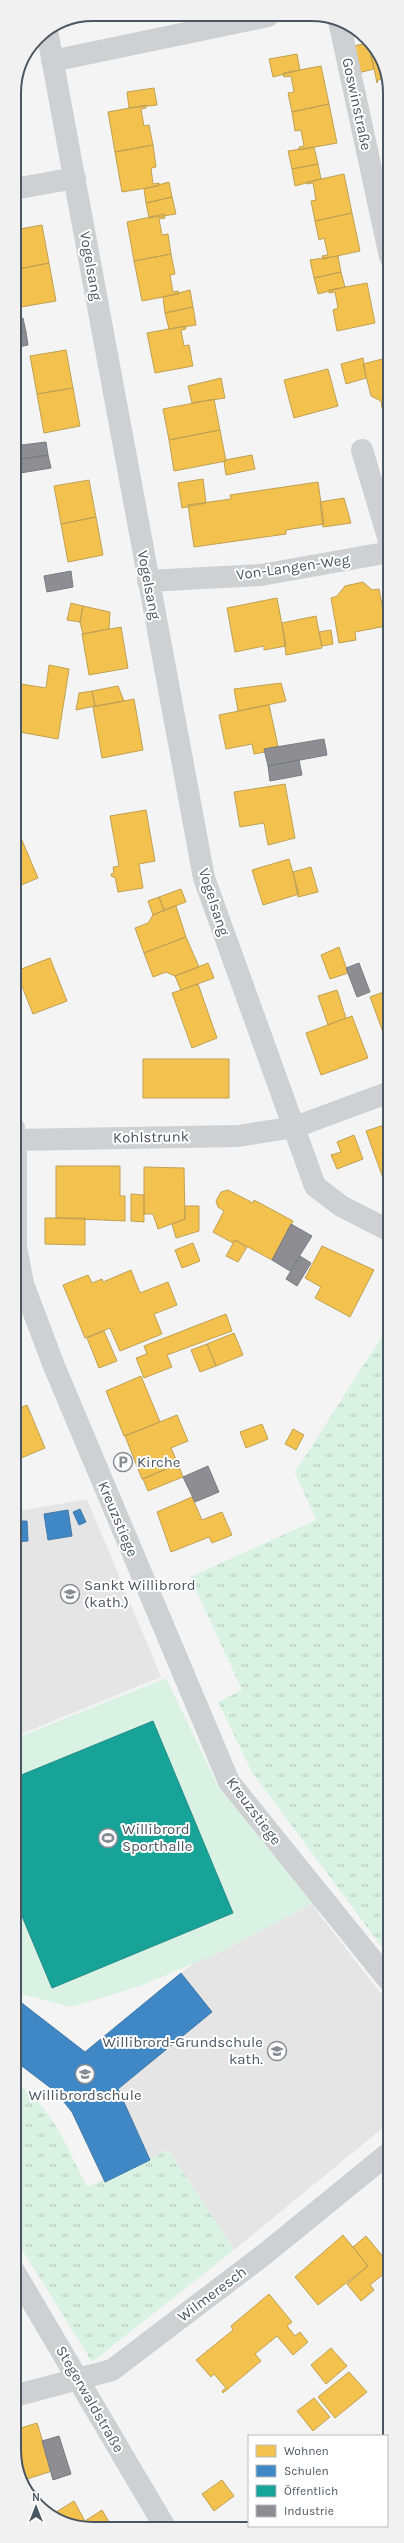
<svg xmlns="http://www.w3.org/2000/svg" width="404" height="2543" font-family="Karla,sans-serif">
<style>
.education{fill:#e6e5e6}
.grass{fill:#d9f2e3}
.park{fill:url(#park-tufts)}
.homes{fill:#f2c14e;stroke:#c0a154}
.schools{fill:#3f88c5;stroke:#4279a7}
.public{fill:#17a398;stroke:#268c88}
.industry{fill:#8d8d92;stroke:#797c83}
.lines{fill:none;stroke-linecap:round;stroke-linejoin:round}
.street{stroke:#ced0d2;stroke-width:22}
.labels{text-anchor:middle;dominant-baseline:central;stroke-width:4;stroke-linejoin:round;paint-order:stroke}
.street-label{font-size:15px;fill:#4a5661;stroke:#fff}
.poi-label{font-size:15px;fill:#4a5661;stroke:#fff;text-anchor:start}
.rim{fill:none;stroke:#4a5661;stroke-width:2}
</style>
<defs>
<pattern id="park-tufts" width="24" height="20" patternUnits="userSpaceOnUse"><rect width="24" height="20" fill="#d9f2e3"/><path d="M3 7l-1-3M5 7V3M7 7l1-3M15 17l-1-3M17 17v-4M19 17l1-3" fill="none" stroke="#b2c7bb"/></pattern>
</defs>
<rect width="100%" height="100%" fill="#f4f4f4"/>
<path class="education" d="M 87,1499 L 161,1677 L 14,1737 L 14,1512 Z
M 313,1903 L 319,1914 L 390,2005 L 390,2122 L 234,2250 L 169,2150 L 150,2160 L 118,2089 L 181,1973 L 199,1959 L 218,1953 Z"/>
<path class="grass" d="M 166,1678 L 219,1788 L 313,1903 L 218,1953 L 140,1986 L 71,2007 L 14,1992 L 14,1739 Z"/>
<path class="park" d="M 390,1324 L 390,1958 L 252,1772 L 218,1702 L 242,1690 L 190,1577 L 316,1520 L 295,1472 Z
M 14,2080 C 55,2112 64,2141 87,2187 L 169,2150 L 234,2250 L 92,2362 L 14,2236 Z"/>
<path class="homes" d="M 368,39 L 370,41 L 386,78 L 378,80 L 377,83 Z
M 368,43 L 374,69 L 358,73 L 353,46 Z
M 297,54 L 300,70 L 273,77 L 269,59 Z
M 321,66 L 329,104 L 292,112 L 288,93 L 294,92 L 291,76 L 284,77 L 283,73 Z
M 154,88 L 157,105 L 129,108 L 127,92 Z
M 329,104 L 337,143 L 299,150 L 299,147 L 304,146 L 301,130 L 295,131 L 292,112 Z
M 146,105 L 146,108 L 141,109 L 144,126 L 149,125 L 153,145 L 115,152 L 108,112 Z
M 153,145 L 156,167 L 151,168 L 153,184 L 159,183 L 159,186 L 122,192 L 115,152 Z
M 314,147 L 318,164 L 292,169 L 288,151 Z
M 318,164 L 321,179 L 295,186 L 292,169 Z
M 344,174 L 352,213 L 315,221 L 311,201 L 316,200 L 313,183 L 307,184 L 307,182 Z
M 169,182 L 172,197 L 146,203 L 144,189 Z
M 172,197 L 176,214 L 149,218 L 146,203 Z
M 352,213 L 360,251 L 323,259 L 322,256 L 328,255 L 324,238 L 319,240 L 315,221 Z
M 164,214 L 165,218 L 159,219 L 162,235 L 168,234 L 171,254 L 134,261 L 127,222 Z
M 42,225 L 49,263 L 14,270 L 14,230 Z
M 171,254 L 175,274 L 170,275 L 173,292 L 178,291 L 179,294 L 142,301 L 134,261 Z
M 338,256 L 341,272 L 314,278 L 310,260 Z
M 49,263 L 56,301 L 21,307 L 14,270 Z
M 341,272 L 345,287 L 318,294 L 314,278 Z
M 367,283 L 375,323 L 337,331 L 333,310 L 338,308 L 335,292 L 329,293 L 329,290 Z
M 190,290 L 193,307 L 165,313 L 163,297 Z
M 193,307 L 196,325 L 169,329 L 165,313 Z
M 185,326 L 186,329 L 181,330 L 184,346 L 189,345 L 193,366 L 155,373 L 147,333 Z
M 66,350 L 73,388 L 37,394 L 30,356 Z
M 390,357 L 390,406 L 382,408 L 381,401 L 371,396 L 363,364 Z
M 363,358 L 366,378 L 346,384 L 341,364 Z
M 328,369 L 338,406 L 294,418 L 284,380 Z
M 221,378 L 225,398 L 192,403 L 188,386 Z
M 73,388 L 80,426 L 44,433 L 37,394 Z
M 214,399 L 220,430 L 169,440 L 163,409 Z
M 220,430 L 226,461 L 174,471 L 169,440 Z
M 252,455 L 255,469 L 226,475 L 224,462 L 225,460 Z
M 203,479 L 206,503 L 182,508 L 178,483 Z
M 89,480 L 96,517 L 61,524 L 54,486 Z
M 318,482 L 324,524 L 286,530 L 286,534 L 194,547 L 188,505 L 231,499 L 230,495 Z
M 344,498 L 351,523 L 323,527 L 320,502 Z
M 96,517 L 103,555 L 68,562 L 61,524 Z
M 363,582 L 372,590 L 379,589 L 386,626 L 355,632 L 356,640 L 339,643 L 331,598 L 337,596 L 345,586 Z
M 277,598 L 286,646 L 264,650 L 264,646 L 235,652 L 227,608 Z
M 71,603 L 83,606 L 80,622 L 67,620 Z
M 83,606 L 110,612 L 109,629 L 83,634 L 80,622 Z
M 316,616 L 322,648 L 286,655 L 282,623 Z
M 121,627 L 128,668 L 89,675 L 82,634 Z
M 331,630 L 333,644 L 322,646 L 319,632 Z
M 49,665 L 69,669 L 58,739 L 14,731 L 15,683 L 46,688 Z
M 281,683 L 286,701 L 238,711 L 234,689 Z
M 118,686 L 124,701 L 95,706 L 92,691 Z
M 92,691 L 95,706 L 76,710 L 79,693 Z
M 134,699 L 143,750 L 102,758 L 93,707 Z
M 269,705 L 278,746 L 264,749 L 265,752 L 254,754 L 252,744 L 226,749 L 219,715 Z
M 285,784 L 295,838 L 268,845 L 264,823 L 240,827 L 234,792 Z
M 146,810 L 155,861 L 139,864 L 143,888 L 118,892 L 115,877 L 112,877 L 111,874 L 114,873 L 113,867 L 119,866 L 110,816 Z
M 21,838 L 38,878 L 14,888 L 14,841 Z
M 289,859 L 299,894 L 263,905 L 252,870 Z
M 311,867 L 318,892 L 298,897 L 293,872 Z
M 181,889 L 186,902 L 164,910 L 159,897 Z
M 159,897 L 164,910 L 153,915 L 148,901 Z
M 176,906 L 186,937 L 144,953 L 135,928 L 148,923 L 153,915 Z
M 186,937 L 199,967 L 175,976 L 166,972 L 153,977 L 144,953 Z
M 339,947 L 348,973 L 330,979 L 321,955 Z
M 50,958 L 67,1001 L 33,1014 L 16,971 Z
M 208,963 L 214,978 L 181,990 L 175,976 Z
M 198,984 L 217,1038 L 192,1048 L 172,993 Z
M 337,990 L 346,1018 L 328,1025 L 318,996 Z
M 389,990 L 390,992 L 390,1051 L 370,997 Z
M 352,1016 L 368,1058 L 321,1075 L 306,1033 Z
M 143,1059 L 229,1059 L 229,1098 L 143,1098 Z
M 390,1123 L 390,1188 L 387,1189 L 366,1131 Z
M 354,1135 L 363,1159 L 337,1169 L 331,1155 L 341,1152 L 337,1142 Z
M 56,1166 L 120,1166 L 120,1196 L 125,1196 L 125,1221 L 56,1218 Z
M 144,1167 L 184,1168 L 185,1219 L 158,1229 L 153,1214 L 144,1214 Z
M 228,1190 L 253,1203 L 254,1200 L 293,1221 L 272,1260 L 235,1240 L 233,1243 L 213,1232 L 224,1211 L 218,1207 L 216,1201 L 221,1192 Z
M 131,1194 L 144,1195 L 144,1222 L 131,1221 Z
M 185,1206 L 199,1206 L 199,1231 L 176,1238 L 172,1224 L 185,1219 Z
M 45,1218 L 85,1218 L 85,1245 L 45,1244 Z
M 235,1240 L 247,1247 L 238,1262 L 226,1256 Z
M 193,1243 L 200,1261 L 182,1268 L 175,1250 Z
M 322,1246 L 374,1270 L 350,1317 L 315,1298 L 321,1287 L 305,1278 Z
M 131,1270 L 140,1293 L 168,1282 L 177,1305 L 154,1314 L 162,1334 L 120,1351 L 110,1328 L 85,1338 L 63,1285 L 88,1275 L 92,1283 L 102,1279 L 103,1282 Z
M 226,1314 L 232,1331 L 167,1355 L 172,1367 L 144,1378 L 136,1358 L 147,1354 L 144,1346 Z
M 104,1331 L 117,1361 L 99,1368 L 87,1338 Z
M 234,1333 L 243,1355 L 216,1366 L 207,1344 Z
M 207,1344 L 216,1366 L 200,1372 L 191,1350 Z
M 141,1376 L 160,1422 L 124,1436 L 106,1391 Z
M 27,1405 L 45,1448 L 14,1461 L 14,1406 L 16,1410 Z
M 177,1415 L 188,1441 L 171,1448 L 178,1464 L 142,1479 L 125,1436 Z
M 262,1424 L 268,1439 L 246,1448 L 240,1432 Z
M 293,1429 L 304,1435 L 296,1450 L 285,1444 Z
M 178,1464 L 183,1477 L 148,1491 L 143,1479 Z
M 192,1497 L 202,1520 L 222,1512 L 232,1535 L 212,1543 L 209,1537 L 171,1552 L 157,1512 Z
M 343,2235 L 368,2266 L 318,2305 L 295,2277 Z
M 366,2236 L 390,2265 L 390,2269 L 370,2285 L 374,2290 L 361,2301 L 347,2284 L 368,2266 L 353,2247 Z
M 269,2294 L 292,2322 L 287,2326 L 295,2336 L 300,2332 L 308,2342 L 293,2355 L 277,2336 L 255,2354 L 261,2361 L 223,2393 L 222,2391 L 226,2388 L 214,2374 L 211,2377 L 196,2360 L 233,2330 L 231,2326 Z
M 331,2348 L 347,2366 L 326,2384 L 311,2365 Z
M 349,2372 L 367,2392 L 335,2418 L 318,2397 Z
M 314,2398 L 330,2417 L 313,2431 L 297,2411 Z
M 37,2423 L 52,2471 L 24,2480 L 14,2455 L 14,2430 Z
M 222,2480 L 234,2496 L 214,2511 L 202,2494 Z
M 74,2501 L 85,2521 L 75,2526 L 53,2514 Z
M 102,2510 L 112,2527 L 75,2526 L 85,2521 Z
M 279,2526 L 296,2526 L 298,2529 L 276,2528 Z"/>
<path class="schools" d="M 80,1509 L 86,1522 L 79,1525 L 73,1512 Z
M 68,1510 L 72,1536 L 48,1540 L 44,1514 Z
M 14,1521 L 27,1521 L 28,1541 L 14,1542 Z
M 181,1973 L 212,2012 L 118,2089 L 150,2160 L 105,2182 L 72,2112 L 56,2092 L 14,2060 L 14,1997 L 85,2052 Z"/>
<path class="public" d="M 153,1721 L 233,1913 L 52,1988 L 14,1897 L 14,1778 Z"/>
<path class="industry" d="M 23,318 L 26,332 L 14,334 L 14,320 Z
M 26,332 L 28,345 L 14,348 L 14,334 Z
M 46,442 L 48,455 L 14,460 L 14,446 Z
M 48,455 L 51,468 L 14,474 L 14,460 Z
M 71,571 L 73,587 L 47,592 L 44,576 Z
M 324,739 L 327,755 L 268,766 L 264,749 Z
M 299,760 L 302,775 L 270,781 L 268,766 Z
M 359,963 L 370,992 L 357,997 L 346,968 Z
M 291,1224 L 312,1236 L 290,1271 L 272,1260 Z
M 300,1256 L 311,1263 L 297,1286 L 286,1279 Z
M 208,1466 L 219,1492 L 195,1502 L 183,1477 Z
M 59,2436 L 71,2474 L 53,2480 L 42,2441 Z"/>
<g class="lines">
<path class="street" d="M 339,21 L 390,257
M 47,31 L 204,878 L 315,1186 L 341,1206 L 390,1231
M 52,61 L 268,16
M 14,189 L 75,178
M 362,450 L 390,544
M 148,581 L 261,575 L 390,552
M 14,1128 L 16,1139 L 16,1246 L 23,1284 L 54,1366 L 229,1782 L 390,1982
M 14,1140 L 238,1136 L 295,1127 L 390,1092
M 14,2271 L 165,2527
M 14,2396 L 112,2370 L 266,2253 L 390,2152"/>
</g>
<defs>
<symbol id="parking-ring" viewBox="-11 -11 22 22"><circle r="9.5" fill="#fff" stroke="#868d94" stroke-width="1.5"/><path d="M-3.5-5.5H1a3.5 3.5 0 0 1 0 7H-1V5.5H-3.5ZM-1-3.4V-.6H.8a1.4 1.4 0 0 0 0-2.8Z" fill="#868d94"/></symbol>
<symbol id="school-ring" viewBox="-11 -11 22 22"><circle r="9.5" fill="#fff" stroke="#868d94" stroke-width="1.5"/><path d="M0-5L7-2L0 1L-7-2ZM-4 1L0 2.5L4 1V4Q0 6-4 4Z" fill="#868d94"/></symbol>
<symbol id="stadium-ring" viewBox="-11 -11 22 22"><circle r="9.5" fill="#fff" stroke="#868d94" stroke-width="1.5"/><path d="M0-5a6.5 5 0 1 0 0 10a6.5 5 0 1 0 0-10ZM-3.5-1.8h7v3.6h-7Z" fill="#868d94"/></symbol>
</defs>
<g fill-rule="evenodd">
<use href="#parking-ring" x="112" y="1451" width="22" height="22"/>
<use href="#school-ring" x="59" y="1583" width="22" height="22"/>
<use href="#stadium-ring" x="97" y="1827" width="22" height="22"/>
<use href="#school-ring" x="266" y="2040" width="22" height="22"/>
<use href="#school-ring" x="74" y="2063" width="22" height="22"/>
</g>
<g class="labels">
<g class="street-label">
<text transform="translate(357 104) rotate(78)">Goswinstraße</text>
<text transform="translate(91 266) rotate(80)">Vogelsang</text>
<text transform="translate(293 567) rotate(-8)">Von-Langen-Weg</text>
<text transform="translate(149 585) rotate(79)">Vogelsang</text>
<text transform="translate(214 902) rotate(72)">Vogelsang</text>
<text transform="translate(151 1137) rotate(-1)">Kohlstrunk</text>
<text transform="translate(118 1519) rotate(67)">Kreuzstiege</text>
<text transform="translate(254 1811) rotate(53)">Kreuzstiege</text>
<text transform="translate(212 2294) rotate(-37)">Wilmeresch</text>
<text transform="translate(90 2399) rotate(60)">Stegerwaldstraße</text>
</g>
<g class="poi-label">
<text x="137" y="1462">Kirche</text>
<text x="84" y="1585">Sankt Willibrord<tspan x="84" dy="17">(kath.)</tspan></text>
<text x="122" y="1829">Willibrord<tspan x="122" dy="17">Sporthalle</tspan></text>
<text x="263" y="2042" text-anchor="end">Willibrord-Grundschule<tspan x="263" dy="17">kath.</tspan></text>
<text x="85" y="2095" text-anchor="middle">Willibrordschule</text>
</g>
</g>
<path d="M0 0H404V2543H0ZM93 21H311A72 72 0 0 1 383 93V2450A72 72 0 0 1 311 2522H93A72 72 0 0 1 21 2450V93A72 72 0 0 1 93 21Z" fill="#f1f1f2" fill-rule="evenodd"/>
<path class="rim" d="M93 21H311A72 72 0 0 1 383 93V2450A72 72 0 0 1 311 2522H93A72 72 0 0 1 21 2450V93A72 72 0 0 1 93 21Z"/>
<rect x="248" y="2435" width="140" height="92" fill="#ffffff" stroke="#b7bbc0"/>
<rect x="256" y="2445" width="20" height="12" fill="#f2c14e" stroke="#b7bbc0"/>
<text x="284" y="2455" font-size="12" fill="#4a5661">Wohnen</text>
<rect x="256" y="2465" width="20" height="12" fill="#3f88c5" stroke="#b7bbc0"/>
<text x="284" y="2475" font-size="12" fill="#4a5661">Schulen</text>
<rect x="256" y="2485" width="20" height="12" fill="#17a398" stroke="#b7bbc0"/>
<text x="284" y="2495" font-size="12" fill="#4a5661">Öffentlich</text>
<rect x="256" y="2505" width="20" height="12" fill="#8d8d92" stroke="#b7bbc0"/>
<text x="284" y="2515" font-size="12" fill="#4a5661">Industrie</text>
<g transform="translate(36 2507)" stroke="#ffffff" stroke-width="3" paint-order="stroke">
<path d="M0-3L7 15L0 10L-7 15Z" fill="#4a5661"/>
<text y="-6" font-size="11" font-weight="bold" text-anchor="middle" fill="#4a5661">N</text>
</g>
</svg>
